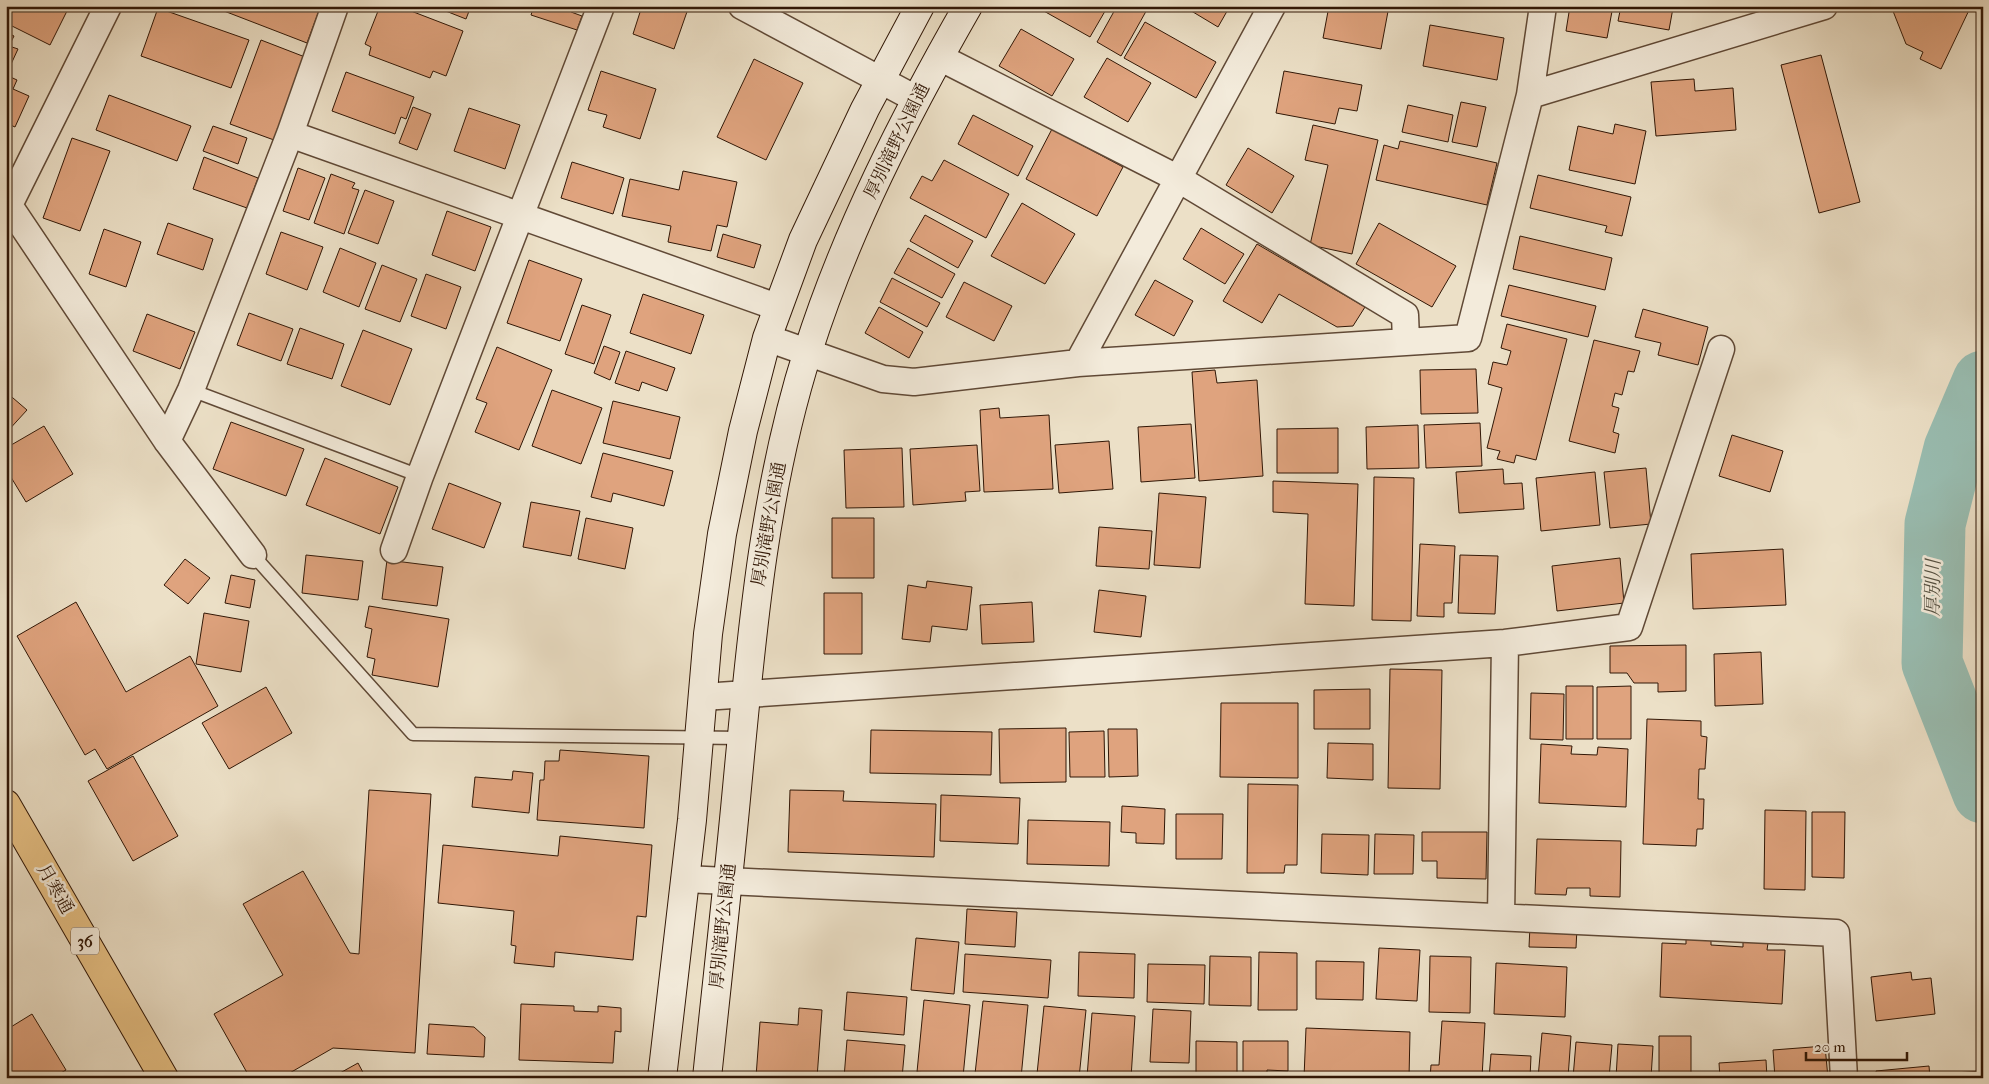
<svg xmlns="http://www.w3.org/2000/svg" width="1989" height="1084" font-family="'IM FELL French Canon','Noto Serif JP',serif">
<style>
.lines{fill:none;stroke-linecap:round;stroke-linejoin:round}
.river{stroke:#99bdb1;stroke-width:61}
.building{fill:#dfa37e;stroke:#311706}
.service-casing{stroke:#604936;stroke-width:15}
.minor-casing{stroke:#604936;stroke-width:29}
.secondary-casing{stroke:#311706;stroke-width:30}
.trunk-casing{stroke:#311706;stroke-width:30}
.service{stroke:#f3ebdb;stroke-width:12}
.minor{stroke:#f3ebdb;stroke-width:26}
.secondary{stroke:#f3ebdb;stroke-width:28}
.trunk{stroke:#e6c084;stroke-width:28}
.labels{text-anchor:middle;dominant-baseline:central;stroke-width:5;stroke-linejoin:round;paint-order:stroke}
.shield{fill:#f3ebdb;stroke:#6b5746;stroke-width:1}
.shield-label{font-size:16px;font-weight:bold;fill:#311706}
.street-label{font-size:18px;fill:#311706;stroke:#f3ebdb}
.water-label{font-size:19px;font-style:italic;fill:#555142;stroke:#f3ebdb}
</style>
<rect width="100%" height="100%" fill="#ece0c7"/>
<filter id="stains"><feTurbulence type="fractalNoise" baseFrequency=".004" numOctaves="4"/><feColorMatrix values="0 0 0 0 .2 0 0 0 0 .09 0 0 0 0 .02 0 0 0 .5 -.17"/></filter>
<radialGradient id="worn" r=".72"><stop offset=".6" stop-color="#630" stop-opacity="0"/><stop offset="1" stop-color="#630" stop-opacity=".3"/></radialGradient>
<g class="lines">
<path class="river" d="M 1983,381 L 1954,449 L 1935,524 L 1932,663 L 1983,793"/>
</g>
<path class="building" d="M 6,6 L 67,6 L 69,7 L 50,45 L 6,23 Z
M 226,6 L 315,6 L 320,8 L 307,43 L 224,11 Z
M 380,6 L 398,6 L 463,31 L 446,76 L 433,71 L 430,78 L 369,55 L 371,47 L 365,44 Z
M 433,6 L 471,6 L 466,19 Z
M 534,6 L 573,6 L 571,12 L 582,16 L 577,30 L 531,15 Z
M 642,6 L 689,6 L 674,49 L 633,34 Z
M 1044,6 L 1108,6 L 1090,37 L 1042,10 Z
M 1117,6 L 1149,6 L 1121,56 L 1097,42 Z
M 1183,6 L 1230,6 L 1218,27 Z
M 1329,6 L 1389,6 L 1381,49 L 1323,38 Z
M 1570,6 L 1613,6 L 1607,38 L 1566,31 Z
M 1621,6 L 1673,8 L 1669,30 L 1618,21 Z
M 1891,6 L 1971,6 L 1941,69 L 1920,59 L 1923,52 L 1906,44 Z
M 158,8 L 249,40 L 231,88 L 141,56 Z
M 1145,22 L 1216,62 L 1196,98 L 1124,58 Z
M 1430,25 L 1504,38 L 1497,80 L 1423,66 Z
M 1021,29 L 1074,59 L 1052,96 L 999,66 Z
M 6,32 L 14,36 L 9,46 L 18,49 L 6,75 L 17,80 L 13,89 L 29,96 L 15,127 L 6,123 Z
M 261,40 L 305,57 L 274,140 L 230,124 Z
M 1821,55 L 1860,202 L 1819,213 L 1781,65 Z
M 1107,58 L 1151,83 L 1128,122 L 1084,97 Z
M 754,59 L 803,83 L 766,160 L 717,137 Z
M 601,71 L 656,89 L 640,139 L 603,127 L 607,115 L 588,110 Z
M 1284,71 L 1362,85 L 1357,111 L 1339,108 L 1335,124 L 1276,113 Z
M 346,72 L 414,97 L 406,119 L 401,117 L 395,134 L 332,111 Z
M 1694,79 L 1695,91 L 1733,88 L 1736,130 L 1656,136 L 1651,82 Z
M 109,95 L 191,126 L 177,161 L 96,130 Z
M 1461,102 L 1486,107 L 1477,147 L 1452,142 Z
M 1408,105 L 1453,115 L 1448,142 L 1402,132 Z
M 413,107 L 431,114 L 417,150 L 399,143 Z
M 469,108 L 520,125 L 505,169 L 454,151 Z
M 973,115 L 1033,146 L 1018,176 L 958,144 Z
M 1615,124 L 1646,131 L 1635,184 L 1569,170 L 1578,126 L 1613,134 Z
M 1313,125 L 1378,140 L 1352,254 L 1310,245 L 1328,165 L 1305,160 Z
M 213,126 L 247,138 L 238,164 L 203,151 Z
M 1052,129 L 1123,167 L 1097,216 L 1026,179 Z
M 72,138 L 110,151 L 80,231 L 43,218 Z
M 1400,141 L 1497,163 L 1487,205 L 1376,180 L 1384,145 L 1398,149 Z
M 1248,148 L 1294,176 L 1272,213 L 1226,185 Z
M 204,157 L 258,178 L 247,208 L 193,189 Z
M 944,160 L 1009,194 L 986,238 L 910,198 L 922,176 L 932,181 Z
M 572,162 L 624,178 L 613,214 L 561,198 Z
M 298,168 L 325,178 L 309,220 L 283,211 Z
M 683,171 L 737,182 L 727,227 L 717,225 L 711,251 L 668,242 L 671,226 L 622,216 L 630,179 L 679,190 Z
M 331,174 L 355,183 L 352,188 L 359,190 L 344,234 L 314,223 Z
M 1538,175 L 1631,197 L 1622,236 L 1605,232 L 1607,226 L 1530,208 Z
M 365,190 L 394,201 L 378,244 L 348,233 Z
M 1022,203 L 1075,234 L 1045,284 L 991,256 Z
M 447,211 L 491,227 L 475,271 L 432,255 Z
M 925,215 L 973,241 L 958,268 L 910,241 Z
M 168,223 L 213,239 L 203,270 L 157,254 Z
M 1379,223 L 1456,266 L 1432,307 L 1356,264 Z
M 1201,228 L 1244,254 L 1225,284 L 1183,259 Z
M 104,229 L 141,242 L 126,287 L 89,274 Z
M 281,232 L 323,247 L 307,290 L 266,274 Z
M 723,234 L 761,245 L 754,268 L 717,257 Z
M 1520,236 L 1612,258 L 1605,290 L 1513,269 Z
M 1257,244 L 1365,307 L 1353,326 L 1337,327 L 1279,294 L 1262,323 L 1223,301 Z
M 340,248 L 376,263 L 359,307 L 323,292 Z
M 908,248 L 955,274 L 942,298 L 894,273 Z
M 529,260 L 582,279 L 560,341 L 507,323 Z
M 382,265 L 417,279 L 400,322 L 365,309 Z
M 426,274 L 461,287 L 446,329 L 411,316 Z
M 892,278 L 940,303 L 927,327 L 880,302 Z
M 1155,280 L 1193,301 L 1174,336 L 1135,315 Z
M 964,282 L 1012,306 L 994,341 L 946,317 Z
M 1509,285 L 1596,306 L 1588,337 L 1501,316 Z
M 643,294 L 704,315 L 691,354 L 630,333 Z
M 582,305 L 611,315 L 594,364 L 565,354 Z
M 879,307 L 923,332 L 909,358 L 865,333 Z
M 1643,309 L 1708,327 L 1698,365 L 1658,355 L 1661,343 L 1635,337 Z
M 249,313 L 293,329 L 281,361 L 237,345 Z
M 147,314 L 195,332 L 180,369 L 133,351 Z
M 1507,324 L 1567,339 L 1536,460 L 1516,455 L 1514,463 L 1497,459 L 1500,451 L 1487,448 L 1502,388 L 1488,384 L 1493,362 L 1507,365 L 1511,351 L 1501,348 Z
M 300,328 L 344,344 L 332,379 L 287,364 Z
M 363,330 L 412,349 L 390,405 L 341,386 Z
M 1594,340 L 1640,351 L 1634,372 L 1628,371 L 1622,395 L 1615,393 L 1612,406 L 1619,408 L 1613,432 L 1619,434 L 1615,453 L 1569,441 Z
M 604,346 L 620,352 L 610,380 L 594,373 Z
M 497,347 L 552,370 L 519,450 L 475,432 L 487,403 L 476,399 Z
M 626,351 L 675,368 L 667,391 L 642,382 L 639,391 L 615,383 Z
M 1476,369 L 1478,413 L 1421,414 L 1420,370 Z
M 1215,370 L 1217,383 L 1257,380 L 1263,476 L 1199,481 L 1192,372 Z
M 552,390 L 602,408 L 581,464 L 532,446 Z
M 6,392 L 27,410 L 6,433 Z
M 613,401 L 680,417 L 670,459 L 603,443 Z
M 999,408 L 1000,418 L 1049,415 L 1053,489 L 984,492 L 980,410 Z
M 231,422 L 304,449 L 286,496 L 213,469 Z
M 1480,423 L 1482,466 L 1426,468 L 1424,425 Z
M 1191,424 L 1195,478 L 1141,482 L 1138,427 Z
M 1418,425 L 1419,468 L 1367,469 L 1366,427 Z
M 44,426 L 73,474 L 26,502 L 6,469 L 6,448 Z
M 1338,428 L 1338,473 L 1277,473 L 1277,429 Z
M 1732,435 L 1783,451 L 1770,492 L 1719,476 Z
M 1109,441 L 1113,489 L 1059,493 L 1055,445 Z
M 977,445 L 980,491 L 965,492 L 966,501 L 913,505 L 910,449 Z
M 902,448 L 904,507 L 846,508 L 844,450 Z
M 603,453 L 673,471 L 664,506 L 613,493 L 611,502 L 591,497 Z
M 325,458 L 398,487 L 380,534 L 306,505 Z
M 1646,468 L 1651,524 L 1610,528 L 1604,472 Z
M 1503,469 L 1504,484 L 1522,483 L 1524,509 L 1459,513 L 1456,472 Z
M 1595,472 L 1600,525 L 1541,531 L 1536,478 Z
M 1374,477 L 1414,478 L 1411,621 L 1372,620 Z
M 1273,481 L 1358,484 L 1354,606 L 1305,604 L 1308,514 L 1273,512 Z
M 449,483 L 501,503 L 484,548 L 432,529 Z
M 1159,493 L 1206,497 L 1200,568 L 1154,565 Z
M 531,502 L 580,511 L 571,556 L 523,547 Z
M 586,518 L 633,528 L 625,569 L 578,559 Z
M 832,518 L 874,518 L 874,578 L 832,578 Z
M 1099,527 L 1152,531 L 1149,569 L 1096,566 Z
M 1420,544 L 1455,546 L 1452,603 L 1444,603 L 1444,617 L 1417,616 Z
M 1783,549 L 1786,605 L 1693,609 L 1691,554 Z
M 306,555 L 363,561 L 358,600 L 302,593 Z
M 1460,555 L 1498,556 L 1495,614 L 1458,613 Z
M 1620,558 L 1624,603 L 1557,611 L 1552,566 Z
M 185,559 L 210,578 L 188,604 L 164,585 Z
M 387,560 L 443,567 L 437,606 L 382,599 Z
M 231,575 L 255,580 L 250,608 L 225,603 Z
M 927,581 L 972,587 L 967,630 L 932,626 L 930,642 L 902,639 L 908,585 L 926,588 Z
M 1099,590 L 1146,596 L 1141,637 L 1094,632 Z
M 824,593 L 862,593 L 862,654 L 824,654 Z
M 76,602 L 126,692 L 190,656 L 218,706 L 107,769 L 95,749 L 85,755 L 17,636 Z
M 1032,602 L 1034,642 L 982,644 L 980,605 Z
M 369,606 L 449,619 L 438,687 L 372,675 L 375,659 L 367,657 L 372,629 L 365,627 Z
M 204,613 L 249,621 L 241,672 L 196,664 Z
M 1686,645 L 1686,691 L 1658,692 L 1658,683 L 1634,683 L 1627,673 L 1610,673 L 1610,646 Z
M 1761,652 L 1763,704 L 1715,706 L 1714,654 Z
M 1390,669 L 1442,670 L 1440,789 L 1388,788 Z
M 1566,686 L 1593,686 L 1593,739 L 1566,739 Z
M 1631,686 L 1631,739 L 1597,739 L 1597,687 Z
M 266,687 L 292,733 L 229,769 L 202,723 Z
M 1370,689 L 1370,729 L 1314,729 L 1314,690 Z
M 1531,693 L 1564,694 L 1563,740 L 1530,739 Z
M 1221,703 L 1298,703 L 1298,778 L 1220,777 Z
M 1647,719 L 1701,721 L 1701,736 L 1707,737 L 1705,769 L 1699,769 L 1698,799 L 1704,799 L 1703,829 L 1697,829 L 1696,846 L 1643,844 Z
M 1066,728 L 1066,782 L 1000,783 L 999,729 Z
M 1108,729 L 1137,729 L 1138,776 L 1109,777 Z
M 871,730 L 992,732 L 991,775 L 870,773 Z
M 1104,731 L 1105,777 L 1070,777 L 1069,732 Z
M 1328,743 L 1373,744 L 1373,780 L 1327,778 Z
M 1541,744 L 1572,746 L 1571,754 L 1597,755 L 1598,747 L 1628,749 L 1626,807 L 1539,803 Z
M 560,750 L 649,756 L 644,828 L 537,820 L 540,780 L 544,780 L 545,761 L 559,761 Z
M 133,756 L 178,836 L 133,861 L 88,781 Z
M 513,771 L 533,773 L 529,813 L 472,807 L 475,777 L 512,780 Z
M 1248,784 L 1298,785 L 1297,865 L 1285,865 L 1284,873 L 1247,873 Z
M 369,790 L 431,794 L 415,1053 L 333,1048 L 281,1078 L 250,1078 L 214,1014 L 283,975 L 243,904 L 303,871 L 350,953 L 359,954 Z
M 790,790 L 844,791 L 843,801 L 936,804 L 934,857 L 788,852 Z
M 941,795 L 1020,798 L 1018,844 L 940,841 Z
M 1122,806 L 1165,809 L 1164,844 L 1136,843 L 1136,833 L 1121,832 Z
M 1765,810 L 1806,811 L 1805,890 L 1764,889 Z
M 1812,812 L 1845,812 L 1844,878 L 1812,877 Z
M 1176,814 L 1223,814 L 1222,859 L 1176,859 Z
M 1028,820 L 1110,822 L 1109,866 L 1027,864 Z
M 1422,832 L 1487,832 L 1486,879 L 1437,878 L 1437,861 L 1422,861 Z
M 1322,834 L 1369,835 L 1368,875 L 1321,873 Z
M 1375,834 L 1414,835 L 1413,874 L 1374,874 Z
M 560,836 L 652,845 L 646,917 L 637,916 L 633,960 L 555,952 L 554,967 L 514,963 L 516,946 L 511,945 L 514,911 L 438,903 L 443,845 L 558,856 Z
M 1537,839 L 1621,841 L 1620,897 L 1590,896 L 1590,888 L 1567,888 L 1566,895 L 1535,894 Z
M 967,909 L 1017,912 L 1015,947 L 965,944 Z
M 1530,926 L 1577,928 L 1576,948 L 1529,947 Z
M 1686,937 L 1711,939 L 1711,945 L 1743,947 L 1743,942 L 1768,943 L 1767,950 L 1785,950 L 1782,1004 L 1660,997 L 1662,943 L 1686,944 Z
M 916,938 L 959,942 L 954,994 L 911,990 Z
M 1379,948 L 1420,950 L 1417,1001 L 1376,999 Z
M 1079,952 L 1135,954 L 1134,998 L 1078,996 Z
M 1259,952 L 1297,953 L 1297,1010 L 1258,1010 Z
M 965,954 L 1051,960 L 1048,998 L 963,992 Z
M 1210,956 L 1251,957 L 1251,1006 L 1209,1005 Z
M 1430,956 L 1471,957 L 1470,1013 L 1429,1012 Z
M 1316,961 L 1364,962 L 1363,1000 L 1316,999 Z
M 1496,963 L 1567,967 L 1565,1017 L 1494,1014 Z
M 1148,964 L 1205,965 L 1204,1004 L 1147,1002 Z
M 1911,972 L 1912,980 L 1931,978 L 1935,1014 L 1876,1021 L 1871,977 Z
M 847,992 L 907,997 L 904,1035 L 844,1030 Z
M 924,1000 L 970,1005 L 963,1077 L 917,1072 Z
M 983,1001 L 1028,1005 L 1021,1078 L 975,1074 Z
M 521,1004 L 574,1006 L 574,1011 L 598,1012 L 598,1006 L 621,1008 L 621,1032 L 615,1031 L 613,1063 L 519,1060 Z
M 1044,1006 L 1086,1010 L 1079,1078 L 1037,1074 Z
M 799,1008 L 822,1010 L 817,1078 L 756,1077 L 760,1022 L 798,1025 Z
M 1153,1009 L 1191,1011 L 1189,1063 L 1150,1062 Z
M 1092,1013 L 1135,1016 L 1131,1078 L 1087,1077 Z
M 32,1014 L 66,1070 L 52,1078 L 6,1078 L 6,1030 Z
M 1442,1021 L 1485,1023 L 1482,1078 L 1430,1078 L 1431,1065 L 1439,1065 Z
M 429,1024 L 474,1027 L 485,1037 L 484,1057 L 427,1054 Z
M 1306,1028 L 1410,1032 L 1409,1078 L 1304,1078 Z
M 1542,1033 L 1571,1036 L 1568,1078 L 1538,1078 Z
M 1659,1036 L 1691,1036 L 1691,1078 L 1659,1078 Z
M 847,1040 L 905,1045 L 902,1078 L 844,1078 Z
M 1196,1041 L 1237,1042 L 1237,1078 L 1196,1078 Z
M 1243,1041 L 1288,1041 L 1288,1071 L 1267,1070 L 1267,1078 L 1243,1078 Z
M 1576,1042 L 1612,1045 L 1609,1078 L 1573,1078 Z
M 1618,1044 L 1653,1046 L 1651,1078 L 1616,1078 Z
M 1825,1046 L 1828,1078 L 1775,1078 L 1773,1050 Z
M 1491,1054 L 1531,1056 L 1530,1078 L 1489,1078 Z
M 1766,1060 L 1767,1078 L 1720,1078 L 1719,1063 Z
M 358,1063 L 366,1078 L 331,1078 Z
M 1929,1066 L 1930,1078 L 1877,1078 L 1876,1071 Z
M 1983,1071 L 1983,1078 L 1940,1078 L 1940,1074 Z"/>
<g class="lines">
<defs>
<path id="service" d="M 191,390 L 420,476
M 253,555 L 413,734 L 742,738"/>
<path id="minor" d="M 742,6 L 916,99
M 939,57 L 1177,178 L 1405,315 L 1406,341
M 1530,95 L 1824,6
M 290,134 L 777,307
M 6,201 L 167,441 L 253,555
M 9,205 L 108,6
M 767,338 L 883,379 L 914,382 L 1078,363 L 1468,338 L 1530,95 L 1543,6
M 1078,363 L 1272,6
M 167,441 L 191,390 L 290,134 L 335,6
M 394,550 L 420,476 L 601,6
M 703,697 L 1505,643 L 1629,627 L 1721,349
M 685,879 L 1836,933 L 1844,1078
M 1501,917 L 1505,643"/>
<path id="secondary" d="M 662,1078 L 692,820 L 708,634 L 722,534 L 743,431 L 767,338 L 803,240 L 865,109 L 920,6
M 707,1078 C 717,981 728,885 737,788 C 751,641 763,492 808,351 C 846,231 905,116 968,6"/>
<path id="trunk" d="M 6,804 L 164,1078"/>
</defs>
<use href="#service" class="service-casing"/>
<use href="#minor" class="minor-casing"/>
<use href="#secondary" class="secondary-casing"/>
<use href="#trunk" class="trunk-casing"/>
<use href="#service" class="service"/>
<use href="#minor" class="minor"/>
<use href="#secondary" class="secondary"/>
<use href="#trunk" class="trunk"/>
</g>
<g class="labels">
<rect class="shield" x="71" y="927.5" width="28" height="27" rx="4"/>
<g class="shield-label">
<text x="85" y="941">36</text>
</g>
<g class="street-label">
<text transform="translate(897 141) rotate(-64)">厚別滝野公園通</text>
<text transform="translate(769 524) rotate(-80)">厚別滝野公園通</text>
<text transform="translate(55 889) rotate(60)">月寒通</text>
<text transform="translate(723 926) rotate(-84)">厚別滝野公園通</text>
</g>
<g class="water-label">
<text transform="translate(1933 588) rotate(-89)">厚別川</text>
</g>
</g>
<rect width="1989" height="1084" fill="none" stroke="#ece0c7" stroke-width="25"/>
<rect x="8" y="8" width="1974" height="1069" fill="none" stroke="#311706" stroke-width="2.5"/>
<rect x="12" y="12" width="1964" height="1059" fill="none" stroke="#311706"/>
<path d="M1806 1052v8h101v-8" fill="none" stroke="#311706" stroke-width="2.5"/>
<text x="1814" y="1052" font-size="15" fill="#311706" stroke="#f3ebdb" stroke-width="4" paint-order="stroke">20 m</text>
<rect width="100%" height="100%" filter="url(#stains)"/>
<rect width="100%" height="100%" fill="url(#worn)"/>
</svg>
